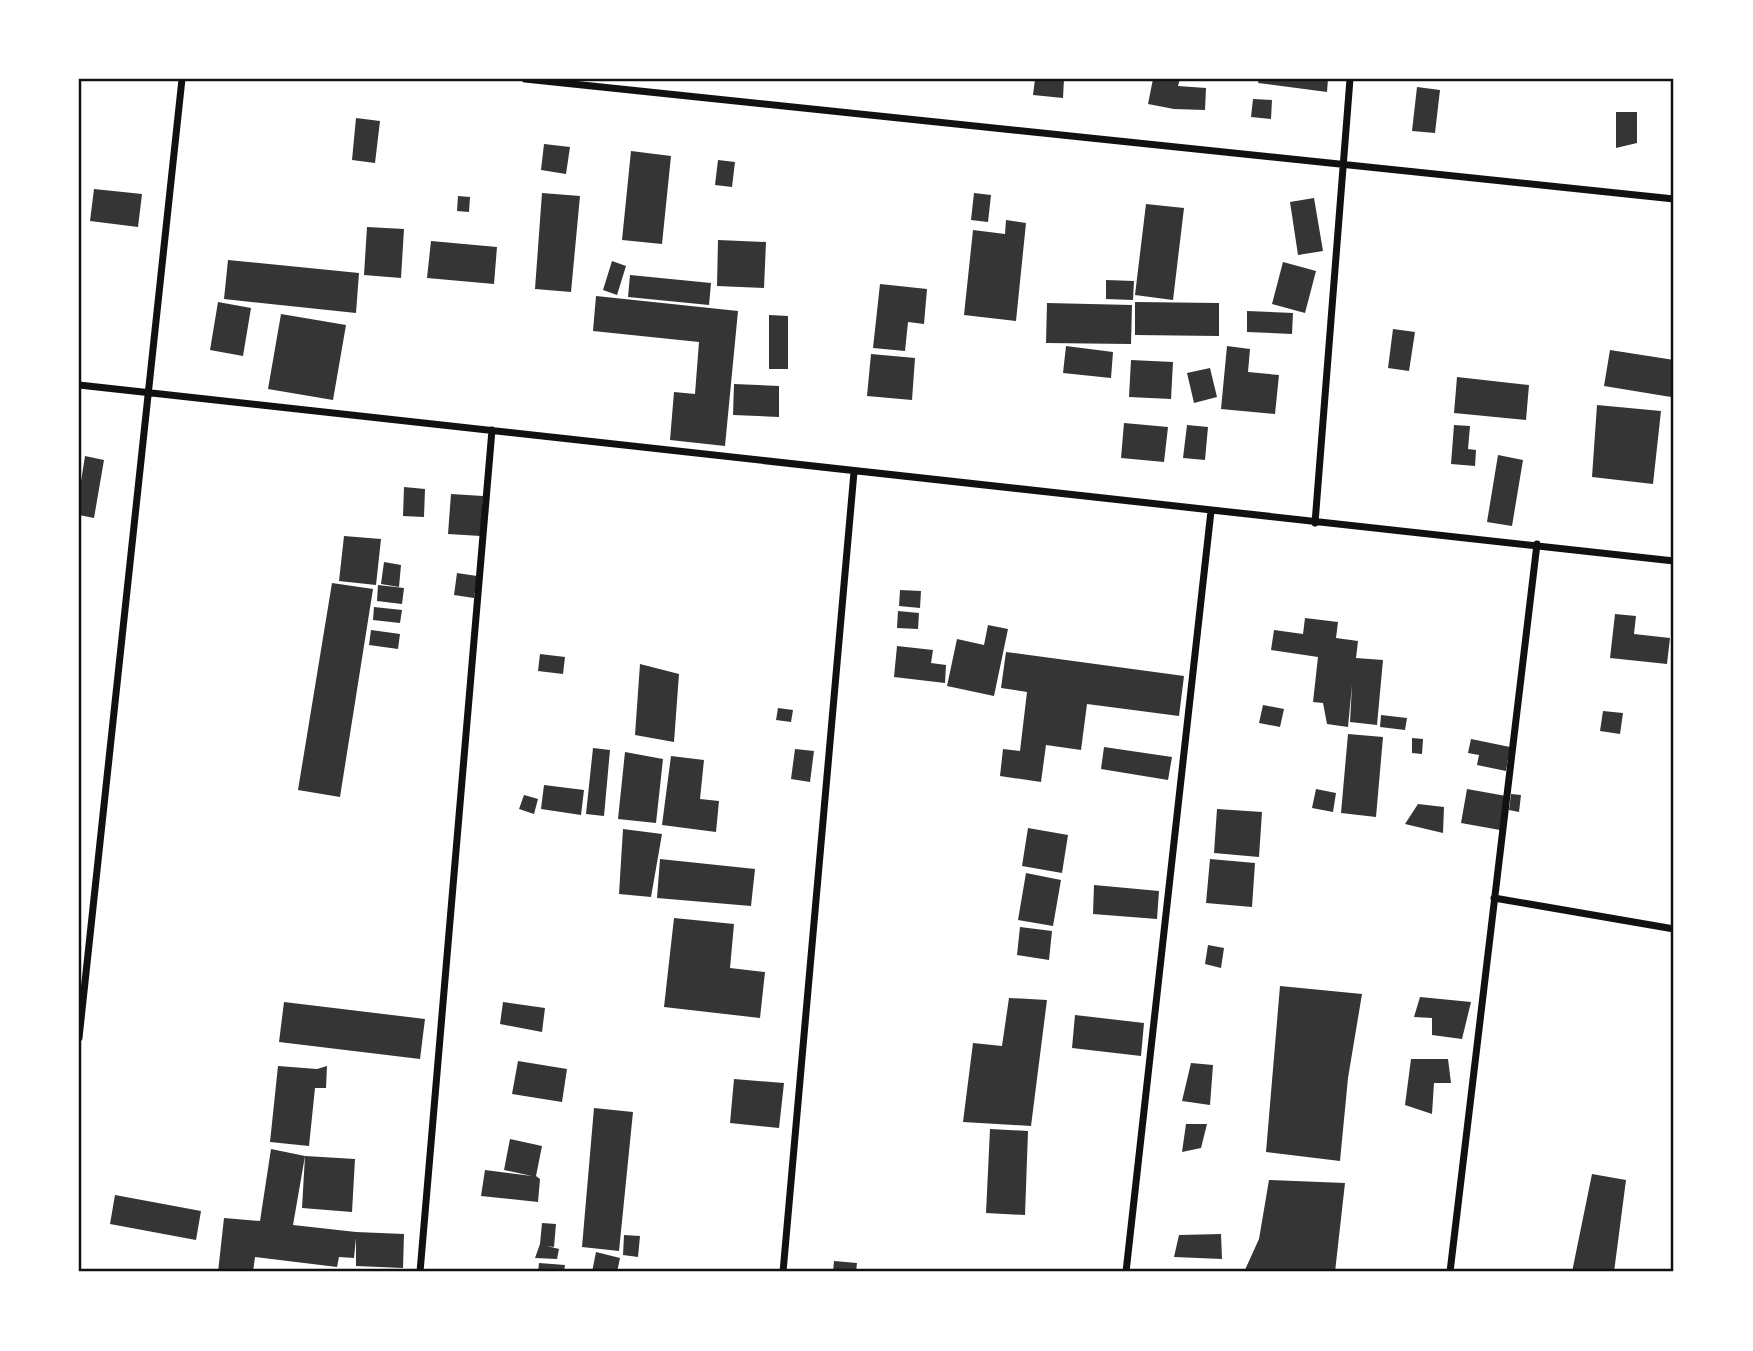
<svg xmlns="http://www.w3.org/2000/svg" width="1753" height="1351" font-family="Montserrat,sans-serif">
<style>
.building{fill:#353535}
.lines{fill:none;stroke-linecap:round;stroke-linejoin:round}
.minor{stroke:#111;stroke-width:7}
.neatline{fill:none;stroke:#111;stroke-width:2.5}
</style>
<rect width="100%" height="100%" fill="#fff"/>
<path class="building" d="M 1035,79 L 1064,79 L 1063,98 L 1033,95 Z
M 1153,79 L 1180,79 L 1178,86 L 1206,88 L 1205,110 L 1174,109 L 1148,104 Z
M 1259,79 L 1328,79 L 1327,92 L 1258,83 Z
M 1417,87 L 1440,90 L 1435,133 L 1412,131 Z
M 1253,99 L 1272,100 L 1271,119 L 1251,117 Z
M 1616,112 L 1637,112 L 1637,143 L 1616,148 Z
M 356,118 L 380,121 L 375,163 L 352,160 Z
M 544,144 L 570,147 L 566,174 L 541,170 Z
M 631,151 L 671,156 L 662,244 L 622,240 Z
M 718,160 L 735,162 L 732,187 L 715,185 Z
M 94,189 L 142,194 L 138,227 L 90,221 Z
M 542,193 L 580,196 L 571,292 L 535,289 Z
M 974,193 L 991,195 L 988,222 L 971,220 Z
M 458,196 L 470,197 L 469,212 L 457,211 Z
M 1314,198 L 1323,251 L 1298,255 L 1290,202 Z
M 1146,204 L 1184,208 L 1173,300 L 1135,295 Z
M 1006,220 L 1026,223 L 1016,321 L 964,315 L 973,230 L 1005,234 Z
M 367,227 L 404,229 L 401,278 L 364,275 Z
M 718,240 L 766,242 L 764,288 L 717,286 Z
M 431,241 L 497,247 L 494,284 L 427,278 Z
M 228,260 L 359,273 L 356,313 L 224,299 Z
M 612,261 L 626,266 L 617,295 L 603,290 Z
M 1283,262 L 1316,271 L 1305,313 L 1272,304 Z
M 630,275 L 711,283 L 709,305 L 628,297 Z
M 1106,280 L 1134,281 L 1133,300 L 1106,299 Z
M 880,284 L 927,289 L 924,324 L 908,322 L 905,351 L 873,348 Z
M 596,296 L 738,311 L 725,446 L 670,440 L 674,392 L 695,394 L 699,342 L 593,331 Z
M 218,302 L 251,308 L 243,356 L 210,350 Z
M 1135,302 L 1219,303 L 1219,336 L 1135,335 Z
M 1047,303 L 1132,305 L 1131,344 L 1046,343 Z
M 1247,311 L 1293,313 L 1292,334 L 1247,332 Z
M 281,314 L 346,325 L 333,400 L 268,389 Z
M 769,315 L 788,316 L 788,369 L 769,369 Z
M 1393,329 L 1415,332 L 1409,371 L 1388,368 Z
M 1066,346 L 1113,352 L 1111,378 L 1063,373 Z
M 1227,346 L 1250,349 L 1248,372 L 1279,375 L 1275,414 L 1221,409 Z
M 1610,350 L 1674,360 L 1671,397 L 1604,386 Z
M 871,354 L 915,358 L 912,400 L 867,396 Z
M 1131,360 L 1173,362 L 1171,399 L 1129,397 Z
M 1210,368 L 1217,397 L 1194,403 L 1187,373 Z
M 1457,377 L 1529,385 L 1526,420 L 1454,413 Z
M 734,384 L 779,386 L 779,417 L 733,415 Z
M 1597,405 L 1661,411 L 1653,484 L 1592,477 Z
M 1124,423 L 1168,427 L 1164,462 L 1121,458 Z
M 1187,425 L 1208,427 L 1205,460 L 1183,458 Z
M 1454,425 L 1470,426 L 1468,449 L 1476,450 L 1475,466 L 1451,464 Z
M 1498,455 L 1523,460 L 1512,526 L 1487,522 Z
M 85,456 L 104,460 L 94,518 L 79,515 L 79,494 Z
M 404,487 L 425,489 L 424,517 L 403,516 Z
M 451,494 L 483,496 L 481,536 L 448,534 Z
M 344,536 L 381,539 L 376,585 L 339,581 Z
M 384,562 L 401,565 L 399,587 L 381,584 Z
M 457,573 L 477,576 L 474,598 L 454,595 Z
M 332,583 L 373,589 L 340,797 L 298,790 Z
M 378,585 L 404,588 L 402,604 L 377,601 Z
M 900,590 L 921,591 L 920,608 L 899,606 Z
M 374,607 L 402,610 L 400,623 L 373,620 Z
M 898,611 L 919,613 L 918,629 L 897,628 Z
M 1615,614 L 1636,616 L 1634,634 L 1670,638 L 1667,664 L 1610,658 Z
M 1305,618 L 1338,622 L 1336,638 L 1358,641 L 1356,658 L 1383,660 L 1377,725 L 1350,722 L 1352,685 L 1348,727 L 1327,724 L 1323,703 L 1313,702 L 1318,657 L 1271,650 L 1274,630 L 1303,634 Z
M 988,625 L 1008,629 L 994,696 L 947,686 L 957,639 L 984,645 Z
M 371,630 L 400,634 L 398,649 L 369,645 Z
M 897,646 L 933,650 L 931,663 L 946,665 L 945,683 L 894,677 Z
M 1006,652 L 1184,676 L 1179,716 L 1087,704 L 1081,750 L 1046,745 L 1041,782 L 1000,776 L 1003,749 L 1020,751 L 1027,692 L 1001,688 Z
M 540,654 L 565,657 L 563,674 L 538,671 Z
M 640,664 L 679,674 L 674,742 L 635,735 Z
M 1263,705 L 1284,709 L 1280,727 L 1259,723 Z
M 778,708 L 793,710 L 791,722 L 776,720 Z
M 1603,711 L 1623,713 L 1620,734 L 1600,731 Z
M 1381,715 L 1407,718 L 1405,730 L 1380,727 Z
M 1348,734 L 1383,737 L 1376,817 L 1341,813 Z
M 1412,738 L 1423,739 L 1422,754 L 1412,753 Z
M 1471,739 L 1510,747 L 1506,771 L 1477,765 L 1479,755 L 1468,753 Z
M 1104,747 L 1172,757 L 1168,780 L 1101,769 Z
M 593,748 L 610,750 L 604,816 L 586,814 Z
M 795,749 L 814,751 L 810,782 L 791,779 Z
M 625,752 L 663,759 L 656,823 L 618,819 Z
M 671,756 L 704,760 L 700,799 L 719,801 L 716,832 L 662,825 Z
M 544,785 L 584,790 L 581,815 L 541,809 Z
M 1316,789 L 1336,793 L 1333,812 L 1312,808 Z
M 1467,789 L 1506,796 L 1500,830 L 1461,823 Z
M 1511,794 L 1521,795 L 1519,812 L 1509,810 Z
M 524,795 L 538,799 L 534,814 L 519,809 Z
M 1418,804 L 1444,807 L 1443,833 L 1405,824 Z
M 1217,809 L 1262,812 L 1259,857 L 1214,853 Z
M 1028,828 L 1068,835 L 1062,873 L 1022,866 Z
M 623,829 L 662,834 L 651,897 L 619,894 Z
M 660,859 L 755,869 L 751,906 L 657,898 Z
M 1210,859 L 1255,863 L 1252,907 L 1206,903 Z
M 1026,873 L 1061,880 L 1053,926 L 1018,920 Z
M 1094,885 L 1159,891 L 1157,919 L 1093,914 Z
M 674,918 L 734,924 L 730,968 L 765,972 L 760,1018 L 664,1007 Z
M 1020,927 L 1052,931 L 1049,960 L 1017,955 Z
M 1208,945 L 1224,948 L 1221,968 L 1205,964 Z
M 1280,986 L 1362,994 L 1348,1078 L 1340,1161 L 1266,1152 Z
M 1420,997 L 1471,1002 L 1462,1039 L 1432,1035 L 1432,1018 L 1414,1017 Z
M 1009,998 L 1047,1000 L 1031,1126 L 963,1122 L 973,1043 L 1002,1046 Z
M 284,1002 L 425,1019 L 420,1059 L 279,1042 Z
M 503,1002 L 545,1008 L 542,1032 L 500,1024 Z
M 1075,1015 L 1144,1023 L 1141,1056 L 1072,1048 Z
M 1411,1059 L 1448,1059 L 1451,1083 L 1434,1083 L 1432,1114 L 1405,1105 Z
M 518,1061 L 567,1069 L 562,1102 L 512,1094 Z
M 1191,1063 L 1213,1065 L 1210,1105 L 1182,1101 Z
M 278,1066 L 317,1069 L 327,1066 L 326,1088 L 315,1088 L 309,1146 L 270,1142 Z
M 734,1079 L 784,1083 L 779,1128 L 730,1123 Z
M 594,1108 L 633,1112 L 619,1251 L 582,1247 Z
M 1186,1124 L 1207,1124 L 1201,1148 L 1182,1152 Z
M 990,1129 L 1028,1131 L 1025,1215 L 986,1213 Z
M 510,1139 L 542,1146 L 536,1176 L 540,1179 L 538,1202 L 481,1196 L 485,1170 L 532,1176 L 504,1170 Z
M 271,1149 L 305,1156 L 355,1159 L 352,1212 L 302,1208 L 305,1156 L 293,1225 L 356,1232 L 404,1234 L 403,1268 L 356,1266 L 356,1238 L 354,1258 L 339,1257 L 337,1267 L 255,1257 L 253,1272 L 218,1272 L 224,1218 L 260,1221 Z
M 1592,1174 L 1626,1180 L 1614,1272 L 1572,1272 Z
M 1269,1180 L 1345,1183 L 1335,1272 L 1244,1272 L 1259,1239 Z
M 115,1195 L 201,1211 L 196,1240 L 110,1224 Z
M 542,1223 L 556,1224 L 554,1247 L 547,1246 L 559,1249 L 557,1259 L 535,1258 L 540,1244 Z
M 1221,1234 L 1222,1259 L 1174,1257 L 1179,1235 Z
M 624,1235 L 640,1236 L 638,1257 L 623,1255 Z
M 596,1252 L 620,1258 L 617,1272 L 592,1272 Z
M 834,1261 L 857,1263 L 856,1272 L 833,1272 Z
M 539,1263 L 565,1265 L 564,1272 L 538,1272 Z"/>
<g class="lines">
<path class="minor" d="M 525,79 L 1674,199
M 79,385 L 1674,561
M 1315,523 L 1350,79
M 1494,898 L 1674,929
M 79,1038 L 182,79
M 420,1272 L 492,430
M 783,1272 L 854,472
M 1126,1272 L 1211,511
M 1450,1272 L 1537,544"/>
</g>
<rect width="1753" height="1351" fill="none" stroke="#ffffff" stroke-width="161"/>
<rect x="80" y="80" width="1592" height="1190" class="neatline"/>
</svg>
